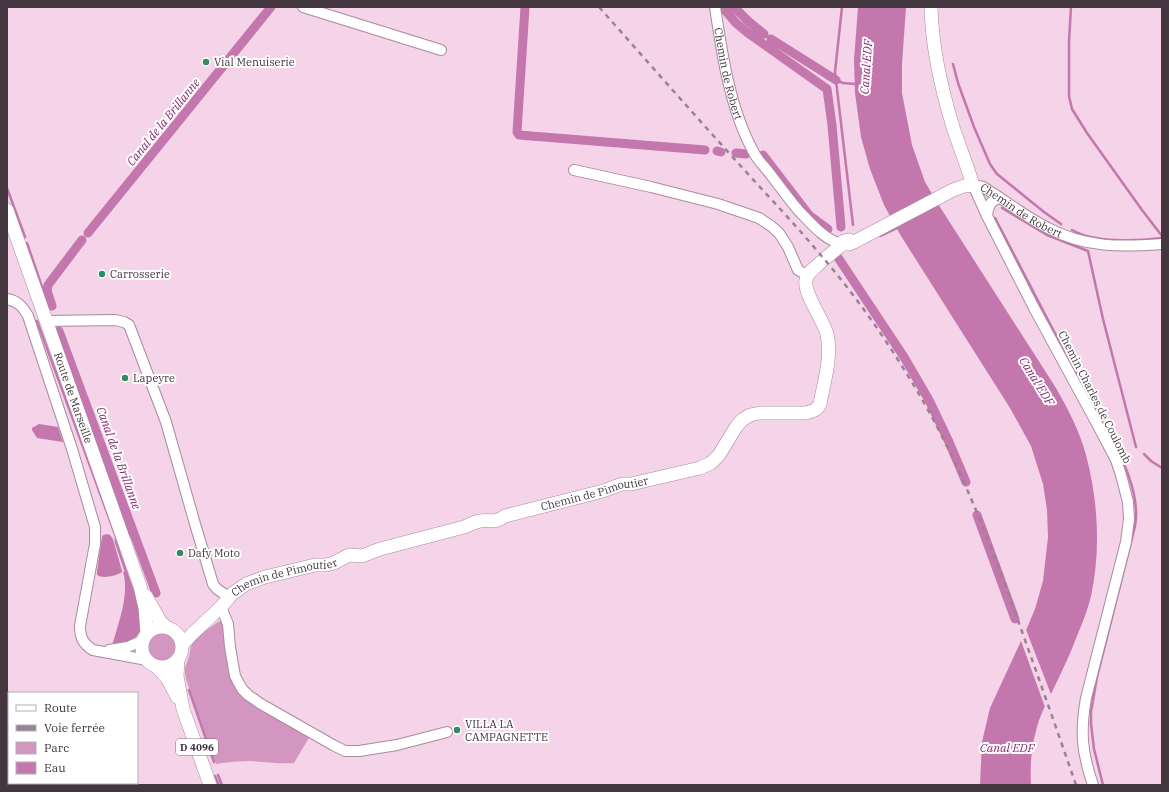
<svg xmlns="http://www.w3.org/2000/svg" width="1169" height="792" font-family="'IBM Plex Serif',serif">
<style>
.green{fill:#d396c0}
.water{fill:#c477ad}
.pier{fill:#f5d3e9}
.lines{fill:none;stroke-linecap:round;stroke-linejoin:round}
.stream{stroke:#c477ad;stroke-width:2.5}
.canal{stroke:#c477ad;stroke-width:9}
.minor-casing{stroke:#a98a9f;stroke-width:12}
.major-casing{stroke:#a98a9f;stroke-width:14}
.minor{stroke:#fff;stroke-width:10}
.major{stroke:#fff;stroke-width:13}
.rail{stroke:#998291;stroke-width:2.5;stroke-dasharray:5 5;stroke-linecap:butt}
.poi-dot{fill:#338c61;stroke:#fff;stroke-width:1.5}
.labels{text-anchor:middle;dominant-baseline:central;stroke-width:4;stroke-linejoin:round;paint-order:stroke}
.shield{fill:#fff;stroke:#7b7278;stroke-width:1}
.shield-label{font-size:10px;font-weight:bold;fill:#43363e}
.poi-label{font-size:11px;fill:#43363e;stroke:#fff;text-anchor:start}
.street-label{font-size:11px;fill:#43363e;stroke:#fff}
.water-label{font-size:12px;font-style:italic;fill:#872c71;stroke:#fff}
</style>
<rect width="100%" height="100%" fill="#f5d3e9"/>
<path class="green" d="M 221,621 L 223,623 L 232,679 L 310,736 L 294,763 C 279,764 266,762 252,761 C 240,761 228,762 216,764 L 186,679 C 184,669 185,667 189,657 C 190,652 190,647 193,642 C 199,634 210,628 218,622 Z
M147 647a15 15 0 1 1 30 0a15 15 0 1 1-30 0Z"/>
<path class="water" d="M 858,7 L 906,7 L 902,64 L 902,93 L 912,145 L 925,182 L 940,207 L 1056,388 C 1068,409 1080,432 1086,455 C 1098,500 1101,550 1091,596 C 1088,609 1082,624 1077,636 C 1070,655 1061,673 1052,692 C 1046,704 1039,717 1036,731 C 1031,749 1030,767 1031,785 L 980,785 L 982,742 L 990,708 L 1027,628 L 1035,609 L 1043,581 L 1048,537 L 1047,510 L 1043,484 L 1031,446 L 1010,408 L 901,236 L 884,205 L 870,169 L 861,137 L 855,93 L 854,60 Z
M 39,424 L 58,427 L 63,442 L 37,438 L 32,430 L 32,428 Z
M 107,534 L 110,535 L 113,539 L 122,571 L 122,572 C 116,576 103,579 97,575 L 97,571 L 102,537 L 103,535 Z
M 127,571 L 139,604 L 140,631 C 134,642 124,644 112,646 C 118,624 130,594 123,572 Z"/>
<path class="pier" d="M 1025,627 L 1052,697 L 1046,710 L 1020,638 Z"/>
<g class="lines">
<path class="stream" d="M 842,7 L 835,72 L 853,225
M 1071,7 L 1069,41 L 1069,96 L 1072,109 L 1087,133 L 1142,210 L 1162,236
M 953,64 L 958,83 L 974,127 L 990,164 L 997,174 L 1044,212 L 1061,224
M 836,80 L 843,83 L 855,84
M 7,188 L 25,237
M 1002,208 L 1047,235 L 1088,251 L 1103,319 L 1136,447
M 995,218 C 1017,261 1039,303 1061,345 C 1076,373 1092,400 1106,428 C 1121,456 1141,493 1135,526 L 1097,677 L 1091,712 L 1091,724 L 1094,749 L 1103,785
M 1072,230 C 1094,243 1137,241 1162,238
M 880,236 L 899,227
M 27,243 L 41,284 L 47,304
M 37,321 L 116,537 L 116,542 L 127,575
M 60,340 L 130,536 L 135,536
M 1144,454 L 1151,461 L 1162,468
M 189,690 L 214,762
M 218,775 L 222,785
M 215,776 L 219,785"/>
<path class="canal" d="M 525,7 L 517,132 L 519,135 L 705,150
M 734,7 L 748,21 L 764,34
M 725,10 L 736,23 L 748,33 L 827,89 L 832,125 L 841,227
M 771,39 L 836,80
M 717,151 L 721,152
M 736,153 L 746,154
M 763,155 L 809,215 L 828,229
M 88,233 L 271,7
M 837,256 L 904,357 L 929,400 L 949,442 L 966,482
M 52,306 L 47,290 L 48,285 L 82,240
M 59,331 L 156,593
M 977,515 L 1015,619"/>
<defs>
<g id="minor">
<path d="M 303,7 L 441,50"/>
<path id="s1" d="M 715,7 C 722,54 730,109 753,151 C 756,158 762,164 767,170 C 778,184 788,198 799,211 C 811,223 824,240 842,244"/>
<path d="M 574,170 L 651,187 L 718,204 L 759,218 L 771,226 L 779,233 L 788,247 L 798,270 L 807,275"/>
<path d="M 973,185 L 987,216 L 1034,308 L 1096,422 L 1116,460 L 1121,475 L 1128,502 L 1129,519 L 1126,542 L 1086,698 C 1080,732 1082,753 1093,785"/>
<path id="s2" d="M 973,185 L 983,187 C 1005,200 1025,217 1048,228 C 1086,248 1121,247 1162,244"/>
<path d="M 987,216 C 988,207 990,200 1000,198"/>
<path d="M 7,299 C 18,301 23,307 28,316 L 72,449 L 95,527 L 95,544 L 80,626 C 80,637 83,644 93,650 L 147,660"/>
<path d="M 46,321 L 115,320 L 124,322 L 129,325 L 166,422 L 195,524 L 213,584 L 217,589 L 230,598"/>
<path d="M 221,607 L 228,624 L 230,647 L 235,676 L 242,689 L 248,695 L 261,704 L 333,745 L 345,751 L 359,751 L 397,745 L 447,732"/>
<path d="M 109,650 L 128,647 L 143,640"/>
</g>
<g id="major">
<path id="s3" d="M 7,210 L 140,586 L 145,608 L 147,633"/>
<path d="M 842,244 L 849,244 L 854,242 L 953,190 L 964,186 L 973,185 C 967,165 959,146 953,127 C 941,88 932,48 931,7"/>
<path d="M 827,257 L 839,247 L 844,241 L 849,240"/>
<path d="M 146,596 L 160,621 L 165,626"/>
<circle cx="162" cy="647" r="20"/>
<path id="s4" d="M 183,644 L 192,634 L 221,607 L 232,594 L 246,584 L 265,577 L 315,565 L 326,565 L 334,563 L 347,556 L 350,555 L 362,556 L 380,549 L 464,527 C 469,525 474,522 480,521 C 491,519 494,524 505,516 L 603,491 L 622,484 L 631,484 L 700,468 L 711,463 L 719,455 L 736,427 L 742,420 L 750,415 L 760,413 L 806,413 C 813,411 817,410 820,404 C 824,382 832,357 827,334 C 823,319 803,293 806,280 C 807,272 816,267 821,262"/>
<path d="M 178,660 L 177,676 L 183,709 L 210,785"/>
<path d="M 156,666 L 167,678 L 177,697"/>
</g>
</defs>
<use href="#minor" class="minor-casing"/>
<use href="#major" class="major-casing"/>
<use href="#minor" class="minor"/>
<use href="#major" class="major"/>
<path class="rail" d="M 599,7 C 645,59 691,111 738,163 C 765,193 793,222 819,253 C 858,298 893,349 923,401 C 959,464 986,532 1011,601 C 1033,662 1055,724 1076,785"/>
</g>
<g class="poi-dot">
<circle cx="206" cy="62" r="4"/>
<circle cx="102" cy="274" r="4"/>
<circle cx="125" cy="378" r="4"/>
<circle cx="180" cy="553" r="4"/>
<circle cx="457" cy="730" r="4"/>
</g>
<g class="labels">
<rect class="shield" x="176" y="739" width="42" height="16" rx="3"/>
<g class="shield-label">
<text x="197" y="747">D 4096</text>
</g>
<g class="poi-label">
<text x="214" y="62">Vial Menuiserie</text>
<text x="110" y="274">Carrosserie</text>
<text x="133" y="378">Lapeyre</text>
<text x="188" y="553">Dafy Moto</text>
<text x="465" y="724">VILLA LA<tspan x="465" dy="13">CAMPAGNETTE</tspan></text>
</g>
<g class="street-label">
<text stroke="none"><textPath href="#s1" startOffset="68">Chemin de Robert</textPath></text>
<text stroke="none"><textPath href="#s2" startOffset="55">Chemin de Robert</textPath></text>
<text transform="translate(1095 397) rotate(63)">Chemin Charles de Coulomb</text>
<text stroke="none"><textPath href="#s3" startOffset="199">Route de Marseille</textPath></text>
<text stroke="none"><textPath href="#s4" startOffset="450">Chemin de Pimoutier</textPath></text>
<text stroke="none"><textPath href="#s4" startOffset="126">Chemin de Pimoutier</textPath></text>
</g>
<g class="water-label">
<text transform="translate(866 67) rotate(-86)">Canal EDF</text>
<text transform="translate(163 122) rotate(-51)">Canal de la Brillanne</text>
<text transform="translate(1037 381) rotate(58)">Canal EDF</text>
<text transform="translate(119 458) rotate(70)">Canal de la Brillanne</text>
<text x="1007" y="747">Canal EDF</text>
</g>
</g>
<rect width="1169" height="792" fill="none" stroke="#43363e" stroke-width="16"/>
<rect x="8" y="692" width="130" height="92" fill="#ffffff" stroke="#b4afb2"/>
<rect x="16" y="705" width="20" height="6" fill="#ffffff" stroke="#b4afb2"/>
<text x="44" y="712" font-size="12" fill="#43363e">Route</text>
<rect x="16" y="725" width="20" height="6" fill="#998291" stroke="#b4afb2"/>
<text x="44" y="732" font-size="12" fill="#43363e">Voie ferrée</text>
<rect x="16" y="742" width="20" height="12" fill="#d396c0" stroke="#b4afb2"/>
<text x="44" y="752" font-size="12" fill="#43363e">Parc</text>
<rect x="16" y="762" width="20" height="12" fill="#c477ad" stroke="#b4afb2"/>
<text x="44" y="772" font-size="12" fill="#43363e">Eau</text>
</svg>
